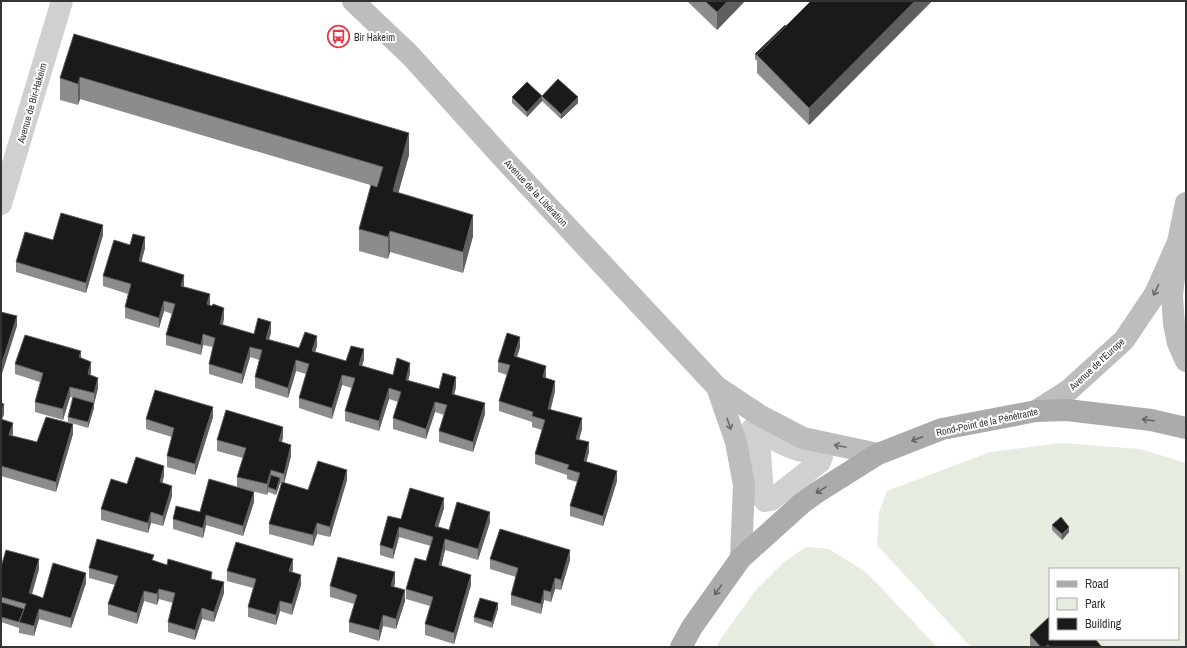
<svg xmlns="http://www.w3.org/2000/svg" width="1187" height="648" font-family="'Archivo Narrow',sans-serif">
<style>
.green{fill:#e6ecdf;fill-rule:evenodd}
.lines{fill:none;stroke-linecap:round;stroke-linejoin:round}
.street{stroke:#d0d0d0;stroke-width:22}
.secondary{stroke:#bdbdbd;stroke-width:22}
.primary{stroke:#ababab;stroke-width:22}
.wall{fill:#8c8c8c}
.shaded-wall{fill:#5f5f5f}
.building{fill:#1a1a1a;stroke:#5f5f5f}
.oneway{stroke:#6a6a6a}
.oneway2{stroke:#636363}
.labels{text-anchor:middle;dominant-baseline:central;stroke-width:4;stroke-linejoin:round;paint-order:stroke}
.poi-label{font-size:10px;fill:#333;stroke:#fff;text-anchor:start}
.street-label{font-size:10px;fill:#333;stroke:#fff}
</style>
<rect width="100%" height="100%" fill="#fff"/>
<path class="green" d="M 1062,443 L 1140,449 L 1186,463 L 1186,647 L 971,647 L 877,545 L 879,512 L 887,491 L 990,452 ZM 1050,569 L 1178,569 L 1178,639 L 1050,639 Z
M 806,547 L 829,549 L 866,572 L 937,647 L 716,647 L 720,640 L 756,590 L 783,563 Z"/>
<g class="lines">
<path class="street" d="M 1,204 L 62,1
M 756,427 C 769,437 782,445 798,450 C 806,452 815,452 822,457 L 820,462 L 771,500 L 765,501 L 762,497 L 762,479 L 760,453 L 752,434 L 752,429 Z"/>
<path class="secondary" d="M 353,1 L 410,55 L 501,156 L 717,387 L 759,415 L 803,438 L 878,454
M 1186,203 L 1178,242 L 1172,296 L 1174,324 L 1178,343 L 1186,361
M 717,387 L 736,442 L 744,485 L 741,558
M 1036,411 L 1069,390 L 1124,340 L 1155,294 L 1178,242"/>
<path class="primary" d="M 681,647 L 692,627 L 741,558 L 801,504 L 816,493 L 878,454 L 942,429 L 1036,411 L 1067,410 L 1151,420 L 1186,428"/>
</g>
<path class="wall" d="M 687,1 L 745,1 L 717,30 Z
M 811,1 L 932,1 L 809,125 L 757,73 L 757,61 L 755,59 L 755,54 L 786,26 Z
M 74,34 L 409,155 L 398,193 L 473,236 L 463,273 L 390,252 L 388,259 L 359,251 L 359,229 L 377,187 L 80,99 L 78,105 L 60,100 L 60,78 Z
M 542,96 L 578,103 L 561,119 L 542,101 L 527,117 L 512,103 L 512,97 Z
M 103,235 L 86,293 L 16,272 L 16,262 L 53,240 Z
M 130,245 L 145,248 L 141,262 L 184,285 L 183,287 L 210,305 L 224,318 L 223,325 L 254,334 L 271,333 L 269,339 L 299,348 L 317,346 L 315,352 L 346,361 L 364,359 L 362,366 L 393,375 L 410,373 L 408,380 L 439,389 L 456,387 L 454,394 L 485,414 L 473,452 L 439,442 L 439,431 L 444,415 L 435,412 L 426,439 L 393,429 L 393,418 L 398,402 L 389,399 L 379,431 L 345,421 L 345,411 L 352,388 L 342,385 L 332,419 L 299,408 L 299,398 L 306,374 L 296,371 L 288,398 L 255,388 L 255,377 L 259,360 L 250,357 L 242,384 L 209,374 L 209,364 L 213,347 L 203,345 L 201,355 L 166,345 L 166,335 L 172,314 L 164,311 L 159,328 L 125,318 L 125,307 L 128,294 L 103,286 L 103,276 Z
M 520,347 L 517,357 L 546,376 L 545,378 L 555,391 L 551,409 L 582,429 L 579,440 L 589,452 L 586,461 L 617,481 L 603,526 L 570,516 L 570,506 L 577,482 L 567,479 L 567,475 L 535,464 L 535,454 L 542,430 L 532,427 L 532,422 L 499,411 L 499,401 L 507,375 L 498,372 L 498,362 Z
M 81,358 L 91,372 L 90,375 L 98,388 L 94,404 L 94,408 L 88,428 L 68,422 L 68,417 L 73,398 L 70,397 L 63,420 L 35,412 L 35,402 L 40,382 L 15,374 L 15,364 Z
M 1,403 L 4,414 L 2,419 L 13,433 L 12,436 L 37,442 L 73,434 L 56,492 L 1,476 Z
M 213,417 L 195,475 L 167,467 L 167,456 L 172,437 L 146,429 L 146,419 Z
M 283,437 L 282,442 L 291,456 L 284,483 L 308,490 L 347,480 L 330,537 L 317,534 L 313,546 L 269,534 L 269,524 L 281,484 L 280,483 L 276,495 L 268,492 L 268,491 L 267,495 L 244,489 L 254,502 L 243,536 L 206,525 L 203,538 L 173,529 L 173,519 L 200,512 L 237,487 L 237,477 L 243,458 L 217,451 L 217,440 Z
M 164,476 L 162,483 L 172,496 L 163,526 L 151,523 L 148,533 L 101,520 L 101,509 L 127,484 Z
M 444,508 L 438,527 L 449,530 L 490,522 L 478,560 L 445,550 L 441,566 L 471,585 L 454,644 L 425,635 L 425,624 L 430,606 L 406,599 L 406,589 L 426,561 L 431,546 L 399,537 L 393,559 L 380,555 L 380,545 L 401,519 Z
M 1052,525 L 1069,532 L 1062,540 L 1052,530 Z
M 490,559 L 570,560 L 561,590 L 555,589 L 551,602 L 544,600 L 541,614 L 511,605 L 511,595 L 516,577 L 490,569 Z
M 154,561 L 212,579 L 224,593 L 214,622 L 202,619 L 195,640 L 168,632 L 168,622 L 173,603 L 159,599 L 157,605 L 144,601 L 137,624 L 108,615 L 108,604 L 115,585 L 89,578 L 89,568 Z
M 1,567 L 39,569 L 32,594 L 43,598 L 86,583 L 71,628 L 39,619 L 34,636 L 19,633 L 19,628 L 1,622 Z
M 293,569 L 292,572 L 301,585 L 292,615 L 280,611 L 276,625 L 248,617 L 248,607 L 253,588 L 227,581 L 227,571 Z
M 395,583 L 394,587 L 405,601 L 396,629 L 383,626 L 379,641 L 349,632 L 349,622 L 354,604 L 330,597 L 330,586 Z
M 498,609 L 492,628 L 474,622 L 474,617 Z
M 1030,635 L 1102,647 L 1031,647 L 1030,646 Z"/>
<path class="shaded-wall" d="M 728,1 L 745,1 L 717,30 L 717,12 Z
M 915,1 L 932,1 L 809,125 L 809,108 Z
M 80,77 L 80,99 L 78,105 L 78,84 Z
M 542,96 L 542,101 L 527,117 L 527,112 Z
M 578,97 L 578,103 L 561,119 L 561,114 Z
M 409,133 L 409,155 L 393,212 L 393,191 Z
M 473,215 L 473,236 L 463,273 L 463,252 Z
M 103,225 L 103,235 L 86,293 L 86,283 Z
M 390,231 L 390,252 L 388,259 L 388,237 Z
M 145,237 L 145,248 L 139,271 L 139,261 Z
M 184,275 L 184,285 L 181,296 L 181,286 Z
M 210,294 L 210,305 L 207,315 L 207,304 Z
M 164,301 L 164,311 L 159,328 L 159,318 Z
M 224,308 L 224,318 L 220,335 L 220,324 Z
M 17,316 L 17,326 L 1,377 L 1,366 Z
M 271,322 L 271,333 L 266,349 L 266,339 Z
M 203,334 L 203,345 L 201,355 L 201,345 Z
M 317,336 L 317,346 L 312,361 L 312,351 Z
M 520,337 L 520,347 L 514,366 L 514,356 Z
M 250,347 L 250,357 L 242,384 L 242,374 Z
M 364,349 L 364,359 L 359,376 L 359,365 Z
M 81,351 L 81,362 L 79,357 Z
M 296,360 L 296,371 L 288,398 L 288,388 Z
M 91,362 L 91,372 L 88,384 L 88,374 Z
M 410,363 L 410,373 L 406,390 L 406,380 Z
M 546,366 L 546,376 L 543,388 L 543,377 Z
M 342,375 L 342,385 L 332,419 L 332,408 Z
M 456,377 L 456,387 L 452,404 L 452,394 Z
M 98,378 L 98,388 L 94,404 L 94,393 Z
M 555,381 L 555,391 L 548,419 L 548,409 Z
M 70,387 L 70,397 L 63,420 L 63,409 Z
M 389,388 L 389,399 L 379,431 L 379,421 Z
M 435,402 L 435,412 L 426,439 L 426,429 Z
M 94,403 L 94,408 L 88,428 L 88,422 Z
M 485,403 L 485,414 L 473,452 L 473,442 Z
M 4,404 L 4,414 L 1,422 L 1,412 Z
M 213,407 L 213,417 L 195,475 L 195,464 Z
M 582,418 L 582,429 L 576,450 L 576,439 Z
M 13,423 L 13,433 L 9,446 L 9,435 Z
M 73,424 L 73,434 L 56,492 L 56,482 Z
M 283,427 L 283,437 L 279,451 L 279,441 Z
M 589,442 L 589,452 L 584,471 L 584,461 Z
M 291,445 L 291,456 L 284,484 L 284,474 Z
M 164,466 L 164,476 L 160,493 L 160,482 Z
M 271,470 L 271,480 L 268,487 L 268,491 L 267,495 L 267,484 Z
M 347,470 L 347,480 L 330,537 L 330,527 Z
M 617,471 L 617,481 L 603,526 L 603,516 Z
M 280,478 L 280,483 L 276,495 L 276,490 Z
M 172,486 L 172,496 L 163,526 L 163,516 Z
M 254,492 L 254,502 L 243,536 L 243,526 Z
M 444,498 L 444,508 L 435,537 L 435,526 Z
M 151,512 L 151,523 L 148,533 L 148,523 Z
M 490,512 L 490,522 L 478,560 L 478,549 Z
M 206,515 L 206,525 L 203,538 L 203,528 Z
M 317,523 L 317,534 L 313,546 L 313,535 Z
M 399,527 L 399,537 L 393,559 L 393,549 Z
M 1069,527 L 1069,532 L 1062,540 L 1062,534 Z
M 445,539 L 445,550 L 439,576 L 439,565 Z
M 570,550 L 570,560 L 561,590 L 561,580 Z
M 39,559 L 39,569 L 29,604 L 29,593 Z
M 293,559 L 293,569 L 289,581 L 289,571 Z
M 395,572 L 395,583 L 391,597 L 391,586 Z
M 86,573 L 86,583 L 71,628 L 71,618 Z
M 301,575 L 301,585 L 292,615 L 292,604 Z
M 471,575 L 471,585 L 454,644 L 454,633 Z
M 555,578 L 555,589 L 551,602 L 551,592 Z
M 224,582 L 224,593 L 214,622 L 214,612 Z
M 159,589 L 159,599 L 157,605 L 157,594 Z
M 405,590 L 405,601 L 396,629 L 396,619 Z
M 544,590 L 544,600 L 541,614 L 541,604 Z
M 144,591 L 144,601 L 137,624 L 137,613 Z
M 280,601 L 280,611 L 276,625 L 276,615 Z
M 498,603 L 498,609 L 492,628 L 492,622 Z
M 202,608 L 202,619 L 195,640 L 195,630 Z
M 39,609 L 39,619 L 34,636 L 34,626 Z
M 383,615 L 383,626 L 379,641 L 379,630 Z"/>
<path class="building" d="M 705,1 L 728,1 L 717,12 Z
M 811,1 L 915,1 L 809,108 L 757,55 Z
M 785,25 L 786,26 L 757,55 L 755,54 Z
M 74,34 L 409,133 L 393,191 L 473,215 L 463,252 L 390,231 L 388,237 L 359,229 L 371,185 L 377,187 L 383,167 L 80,77 L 78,84 L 60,78 Z
M 558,79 L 578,97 L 561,114 L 542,96 L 527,112 L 512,97 L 527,82 L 542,96 Z
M 61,213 L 103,225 L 86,283 L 16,262 L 25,232 L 53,240 Z
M 133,234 L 145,237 L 139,261 L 184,275 L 181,286 L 210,294 L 207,304 L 212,306 L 213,304 L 224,308 L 220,324 L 254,334 L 258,318 L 271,322 L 266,339 L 299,348 L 305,332 L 317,336 L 312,351 L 346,361 L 351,346 L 364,349 L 359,365 L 393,375 L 397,358 L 410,363 L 406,380 L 439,389 L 443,373 L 456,377 L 452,394 L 485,403 L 473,442 L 439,431 L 447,405 L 435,402 L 426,429 L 393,418 L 401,392 L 389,388 L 379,421 L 345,411 L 355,378 L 342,375 L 332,408 L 299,398 L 309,364 L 296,360 L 288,388 L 255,377 L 262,350 L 250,347 L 242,374 L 209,364 L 215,338 L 203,334 L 201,345 L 166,335 L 175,304 L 164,301 L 159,318 L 125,307 L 131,284 L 103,276 L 114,240 L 130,245 Z
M 1,312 L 17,316 L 1,366 Z
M 507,333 L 520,337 L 514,356 L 546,366 L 543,377 L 555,381 L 548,409 L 582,418 L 576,439 L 589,442 L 584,461 L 617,471 L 603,516 L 570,506 L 580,473 L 567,469 L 569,465 L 535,454 L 545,420 L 532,416 L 533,412 L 499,401 L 510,365 L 498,362 Z
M 25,335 L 81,351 L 79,357 L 91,362 L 88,374 L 98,378 L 94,393 L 70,387 L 63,409 L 35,402 L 43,373 L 15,364 Z
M 155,390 L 213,407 L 195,464 L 167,456 L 174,428 L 146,419 Z
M 73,397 L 94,403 L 88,422 L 68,417 Z
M 1,403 L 4,404 L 1,412 Z
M 226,410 L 283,427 L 279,441 L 291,445 L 284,474 L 271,470 L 267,484 L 237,477 L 246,448 L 217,440 Z
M 46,417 L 73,424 L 56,482 L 1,466 L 1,419 L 13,423 L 9,435 L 37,442 Z
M 136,457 L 164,466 L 160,482 L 172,486 L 163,516 L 151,512 L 148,523 L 101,509 L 111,479 L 127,484 Z
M 318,461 L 347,470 L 330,527 L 317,523 L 313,535 L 269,524 L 282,482 L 308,490 Z
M 271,475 L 280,478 L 276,490 L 268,487 Z
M 209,479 L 254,492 L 243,526 L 206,515 L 203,528 L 173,519 L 176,506 L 200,512 Z
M 410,488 L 444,498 L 435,526 L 449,530 L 457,502 L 490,512 L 478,549 L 445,539 L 439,565 L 471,575 L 454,633 L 425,624 L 433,597 L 406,589 L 415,558 L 426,561 L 433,537 L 399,527 L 393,549 L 380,545 L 388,516 L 401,519 Z
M 1061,517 L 1069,527 L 1062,534 L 1052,525 Z
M 500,529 L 570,550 L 561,580 L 555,578 L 551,592 L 544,590 L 541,604 L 511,595 L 518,568 L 490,559 Z
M 97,539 L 154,555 L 152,560 L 167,565 L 168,559 L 212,572 L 211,579 L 224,582 L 214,612 L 202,608 L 195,630 L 168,622 L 175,593 L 159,589 L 157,594 L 144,591 L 137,613 L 108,604 L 118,576 L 89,568 Z
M 236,542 L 293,559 L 289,571 L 301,575 L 292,604 L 280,601 L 276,615 L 248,607 L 256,579 L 227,571 Z
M 6,550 L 39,559 L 29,593 L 43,598 L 53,563 L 86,573 L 71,618 L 39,609 L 34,626 L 19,622 L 26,604 L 1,597 L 1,567 Z
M 338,557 L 395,572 L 391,586 L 405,590 L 396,619 L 383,615 L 379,630 L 349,622 L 357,595 L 330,586 Z
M 480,598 L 498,603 L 492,622 L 474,617 Z
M 1,602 L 24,609 L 19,622 L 1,617 Z
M 1050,616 L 1050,639 L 1095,639 L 1102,647 L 1050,647 L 1048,645 L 1045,647 L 1041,647 L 1030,635 Z"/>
<defs><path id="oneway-shaft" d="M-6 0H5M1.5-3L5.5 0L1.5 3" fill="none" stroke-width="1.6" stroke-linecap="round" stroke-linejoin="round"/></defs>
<g class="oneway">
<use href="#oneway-shaft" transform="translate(1156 290) rotate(116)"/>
<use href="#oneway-shaft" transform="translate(729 424) rotate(71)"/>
<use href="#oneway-shaft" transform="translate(840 446) rotate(-168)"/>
</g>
<g class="oneway2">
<use href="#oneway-shaft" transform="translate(1148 420) rotate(-172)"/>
<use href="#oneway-shaft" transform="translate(917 439) rotate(159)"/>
<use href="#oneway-shaft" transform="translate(821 490) rotate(148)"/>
<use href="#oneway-shaft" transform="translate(718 590) rotate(125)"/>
</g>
<defs>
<symbol id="bus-ring" viewBox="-11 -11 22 22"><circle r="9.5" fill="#fff" stroke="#e63946" stroke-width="1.5"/><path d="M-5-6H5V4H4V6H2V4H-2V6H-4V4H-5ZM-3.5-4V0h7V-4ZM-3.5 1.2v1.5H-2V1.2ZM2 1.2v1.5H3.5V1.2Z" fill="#e63946"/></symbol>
</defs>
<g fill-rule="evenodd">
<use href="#bus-ring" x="326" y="24" width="25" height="25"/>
</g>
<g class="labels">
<g class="poi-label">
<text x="354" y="37">Bir Hakeim</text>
</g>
<g class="street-label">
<text transform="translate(32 103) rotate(-74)">Avenue de Bir-Hakeim</text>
<text transform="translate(536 193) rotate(47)">Avenue de la Libération</text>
<text transform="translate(1097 364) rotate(-43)">Avenue de l'Europe</text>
<text transform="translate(987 422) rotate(-12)">Rond-Point de la Pénétrante</text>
</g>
</g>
<rect width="1187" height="648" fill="none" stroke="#333333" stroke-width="4"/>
<rect x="1049" y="568" width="130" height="72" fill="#ffffff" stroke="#adadad"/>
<rect x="1057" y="581" width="20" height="6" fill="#ababab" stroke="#adadad"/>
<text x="1085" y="588" font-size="12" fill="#333333">Road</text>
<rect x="1057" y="598" width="20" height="12" fill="#e6ecdf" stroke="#adadad"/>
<text x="1085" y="608" font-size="12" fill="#333333">Park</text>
<rect x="1057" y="618" width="20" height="12" fill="#1a1a1a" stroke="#adadad"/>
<text x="1085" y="628" font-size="12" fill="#333333">Building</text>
</svg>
